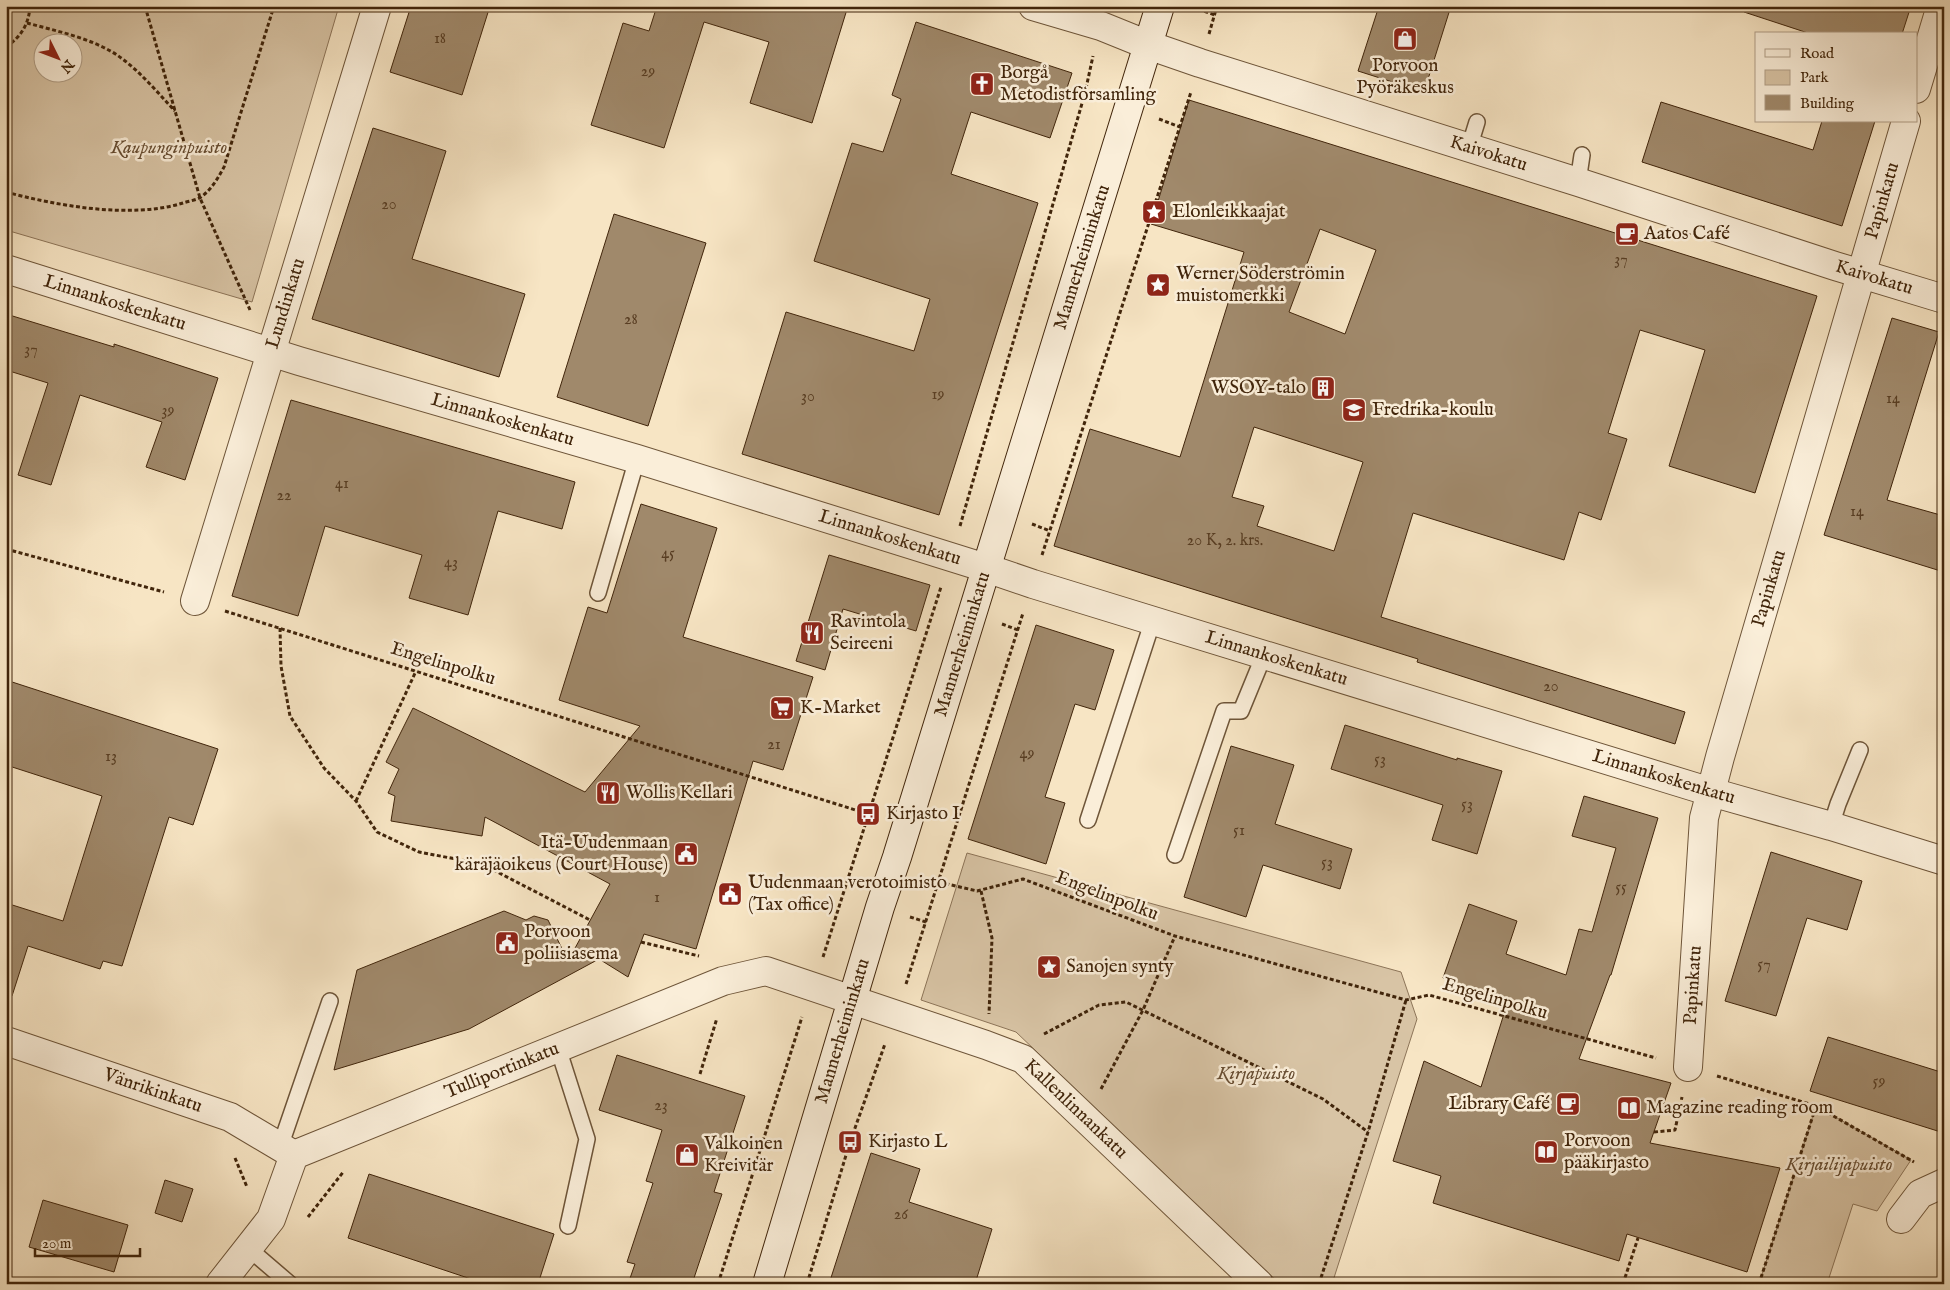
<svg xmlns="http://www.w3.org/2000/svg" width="1950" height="1290" font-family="'IM FELL English',serif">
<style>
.green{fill:#d8c4a5;stroke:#8c7458;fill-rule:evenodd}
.building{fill:#a0896b;stroke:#41250b;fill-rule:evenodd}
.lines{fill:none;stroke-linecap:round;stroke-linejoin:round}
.service-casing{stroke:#6e5539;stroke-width:18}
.minor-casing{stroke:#6e5539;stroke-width:30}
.secondary-casing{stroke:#41250b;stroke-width:30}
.path{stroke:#41250b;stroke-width:3;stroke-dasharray:4 2.5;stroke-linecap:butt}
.service{stroke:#faeed9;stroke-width:15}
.minor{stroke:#faeed9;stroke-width:28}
.secondary{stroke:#faeed9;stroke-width:28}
.labels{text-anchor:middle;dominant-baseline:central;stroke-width:5;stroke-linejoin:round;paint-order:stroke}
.number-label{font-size:16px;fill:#593e23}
.poi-label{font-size:19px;fill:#41250b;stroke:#faeed9;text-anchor:start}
.park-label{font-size:19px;font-style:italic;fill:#674d32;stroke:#faeed9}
.street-label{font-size:19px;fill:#41250b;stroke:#faeed9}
</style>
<rect width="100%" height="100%" fill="#f7e5c4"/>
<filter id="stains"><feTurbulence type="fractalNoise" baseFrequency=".004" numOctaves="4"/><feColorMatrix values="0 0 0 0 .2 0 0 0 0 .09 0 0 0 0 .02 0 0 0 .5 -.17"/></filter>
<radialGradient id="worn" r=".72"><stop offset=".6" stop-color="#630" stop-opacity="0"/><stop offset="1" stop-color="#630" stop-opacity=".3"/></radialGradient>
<path class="green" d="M 6,6 L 339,6 L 252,302 L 6,230 ZM 72,42 L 72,72 L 42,72 L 42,42 Z
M 967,853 L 1401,972 L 1417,1019 L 1332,1284 L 1280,1284 L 1016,1032 L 921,1000 Z
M 1816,1106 L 1911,1160 L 1877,1211 L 1853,1204 L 1827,1284 L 1759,1284 Z"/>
<path class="building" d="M 411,6 L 490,6 L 462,95 L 390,72 Z
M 657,6 L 848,6 L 812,123 L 750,103 L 769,42 L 704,22 L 664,148 L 591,125 L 623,23 L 649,31 Z
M 1379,6 L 1451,6 L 1424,92 L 1358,71 Z
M 1745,6 L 1911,6 L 1902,34 L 1811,34 L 1744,12 Z
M 916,22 L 1072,73 L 1050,138 L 971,112 L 951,174 L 1038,203 L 939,515 L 742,454 L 786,312 L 914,351 L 930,299 L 814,261 L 852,143 L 883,152 L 901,99 L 892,95 Z
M 1189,100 L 1817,296 L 1755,493 L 1669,466 L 1705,350 L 1640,330 L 1608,433 L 1627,439 L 1601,520 L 1579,512 L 1564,560 L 1413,513 L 1381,617 L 1685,712 L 1675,744 L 1417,662 L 1418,659 L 1054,546 L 1090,429 L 1180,457 L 1244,252 L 1151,224 ZM 1320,229 L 1376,250 L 1345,334 L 1289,312 ZM 1254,427 L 1363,462 L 1334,551 L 1257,526 L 1264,506 L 1232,497 Z
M 1661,102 L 1813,150 L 1822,121 L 1875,121 L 1842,226 L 1642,162 Z
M 373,128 L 446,151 L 412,259 L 525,294 L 499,377 L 312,319 Z
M 614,214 L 706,243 L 648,426 L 557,397 Z
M 6,314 L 114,347 L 114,344 L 218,378 L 185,480 L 146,467 L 162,422 L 80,395 L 51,485 L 18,475 L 48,383 L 6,370 Z
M 1892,318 L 1939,332 L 1887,500 L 1944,516 L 1944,572 L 1824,535 Z
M 291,400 L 575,482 L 562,529 L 498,511 L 468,615 L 409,598 L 422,555 L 325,526 L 298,616 L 232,596 Z
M 641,504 L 717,528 L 683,637 L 813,677 L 783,770 L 753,761 L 696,949 L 644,934 L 628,977 L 599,959 L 469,1029 L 334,1070 L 357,970 L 504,911 L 526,920 L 534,916 L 548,920 L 568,961 L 610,884 L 485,817 L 482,836 L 391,821 L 395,796 L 388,793 L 399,769 L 386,762 L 413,708 L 585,792 L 640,726 L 559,700 L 588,607 L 607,613 Z
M 829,555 L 930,585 L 916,631 L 843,609 L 825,670 L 796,661 Z
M 1036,625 L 1114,650 L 1095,710 L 1075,704 L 1045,797 L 1065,803 L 1046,864 L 968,839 Z
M 6,680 L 218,749 L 193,825 L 169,817 L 122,966 L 103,961 L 100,969 L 28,946 L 12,996 L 6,995 L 6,903 L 63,921 L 102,796 L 6,765 Z
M 1345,725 L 1457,760 L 1457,758 L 1502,771 L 1477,854 L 1432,840 L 1443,805 L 1331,769 Z
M 1231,746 L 1294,765 L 1275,824 L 1352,849 L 1340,889 L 1263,865 L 1246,917 L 1184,897 Z
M 1584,796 L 1658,818 L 1611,975 L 1610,975 L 1579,1059 L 1671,1083 L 1650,1143 L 1780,1168 L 1747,1272 L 1627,1234 L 1619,1261 L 1433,1203 L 1441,1176 L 1393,1161 L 1424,1061 L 1481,1087 L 1508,1001 L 1443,978 L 1469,904 L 1517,921 L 1506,954 L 1566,975 L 1579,929 L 1592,932 L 1616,848 L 1572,836 Z
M 1771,852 L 1862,881 L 1847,930 L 1807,918 L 1776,1016 L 1725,1001 Z
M 1828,1037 L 1944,1073 L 1944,1133 L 1810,1091 Z
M 617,1055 L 745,1096 L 714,1192 L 722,1194 L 692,1284 L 628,1284 L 635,1264 L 627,1262 L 653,1183 L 646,1181 L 662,1130 L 599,1110 Z
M 871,1153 L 920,1169 L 909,1202 L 992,1229 L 975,1284 L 829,1284 Z
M 369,1174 L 554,1234 L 538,1284 L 486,1284 L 348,1238 Z
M 165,1180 L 193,1189 L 182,1222 L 155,1213 Z
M 43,1200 L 128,1225 L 114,1272 L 29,1247 Z"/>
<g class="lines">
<defs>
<path id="service" d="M 1469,148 L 1477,122
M 1578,182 L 1582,155
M 598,593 L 637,459
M 1088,820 L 1153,620
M 1831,826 L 1838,804 L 1860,750
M 1175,855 L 1224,711 L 1241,711 L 1264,655
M 558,1048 L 587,1139 L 568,1226
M 280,1147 L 330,1001
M 248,1248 L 290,1284"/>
<g id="minor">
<path id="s1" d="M 1033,6 L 1101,26 L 1148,45 L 1200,63 L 1578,182 L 1835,266 L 1944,299"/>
<path d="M 1916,89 L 1941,6"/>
<path id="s2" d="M 6,269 L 299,361 L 637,459 L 986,568 L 1033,584 L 1711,792 L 1831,826 L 1944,861"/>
<path id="s3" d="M 195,601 L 377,6"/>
<path id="s4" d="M 6,1041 L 230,1117 L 294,1155"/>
<path id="s5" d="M 1688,1067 L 1704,818 L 1720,757 L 1906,121"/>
<path d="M 1901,1219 L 1920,1194 L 1944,1183"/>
<path id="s6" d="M 220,1284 L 271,1219 L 294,1155 L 723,981 L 766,971 L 986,1045 L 1023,1059 L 1259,1284"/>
</g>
<g id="secondary">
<path id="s7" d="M 767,1284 L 880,907 L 897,857 L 1160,6"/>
</g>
</defs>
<use href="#service" class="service-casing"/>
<use href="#minor" class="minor-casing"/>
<use href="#secondary" class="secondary-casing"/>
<path class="path" d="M 145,6 L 200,198 L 250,310
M 1192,7 L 1215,15
M 27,23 C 56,31 91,38 117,55 C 139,70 157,92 175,111
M 1209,34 L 1217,6
M 6,47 C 21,37 29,24 30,6
M 1085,93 L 1099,98
M 1159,119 L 1180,127
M 6,192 C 58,206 131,219 183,203 C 189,201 197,200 201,197 C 212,189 218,178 224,167 L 274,6
M 1032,524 L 1050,531
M 960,526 L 1085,93 L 1093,56
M 6,549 L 164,592
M 1042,555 L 1191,92
M 225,611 L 868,814
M 1002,624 L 1018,630
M 280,628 L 281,666 L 290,716 L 324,768 L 356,801 L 377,832 L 419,852 L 482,864 L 590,920
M 356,801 L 416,671
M 939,882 L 977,891 L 1023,879 L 1175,936 L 1406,1000 L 1429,995 L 1656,1058
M 981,891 L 992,938 L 989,1014
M 910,917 L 926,922
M 641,942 L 699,956
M 823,957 L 941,587
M 906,984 L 1023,613
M 1044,1034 L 1099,1005 L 1126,1002 L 1323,1099 L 1368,1132
M 700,1074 L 717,1018
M 1717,1076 L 1816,1106 L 1914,1162
M 1101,1089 L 1143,1010 L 1175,936
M 1654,1132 L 1675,1130 L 1682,1097
M 235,1158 L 247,1187
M 308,1217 L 344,1171
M 718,1284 L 802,1017
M 807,1284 L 850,1142 L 885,1044
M 1319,1284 L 1368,1132 L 1406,1000
M 1623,1284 L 1638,1238
M 1759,1284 L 1816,1106"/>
<use href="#service" class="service"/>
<use href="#minor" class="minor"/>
<use href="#secondary" class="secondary"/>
</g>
<defs>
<symbol id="shop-square" viewBox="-11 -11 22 22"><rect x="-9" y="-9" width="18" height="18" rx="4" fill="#8f2418" stroke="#faeed9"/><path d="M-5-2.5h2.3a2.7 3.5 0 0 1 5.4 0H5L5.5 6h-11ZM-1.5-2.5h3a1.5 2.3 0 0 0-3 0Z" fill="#fff"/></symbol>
<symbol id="church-square" viewBox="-11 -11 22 22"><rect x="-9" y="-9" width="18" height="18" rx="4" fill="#8f2418" stroke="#faeed9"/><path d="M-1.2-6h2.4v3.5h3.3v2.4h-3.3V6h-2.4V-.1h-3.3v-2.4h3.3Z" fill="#fff"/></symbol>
<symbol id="sight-square" viewBox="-11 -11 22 22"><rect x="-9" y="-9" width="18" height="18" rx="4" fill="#8f2418" stroke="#faeed9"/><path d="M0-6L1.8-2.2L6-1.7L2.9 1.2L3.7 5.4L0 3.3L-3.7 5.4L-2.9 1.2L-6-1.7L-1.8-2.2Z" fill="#fff"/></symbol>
<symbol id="cafe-square" viewBox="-11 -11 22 22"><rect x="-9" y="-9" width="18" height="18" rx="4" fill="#8f2418" stroke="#faeed9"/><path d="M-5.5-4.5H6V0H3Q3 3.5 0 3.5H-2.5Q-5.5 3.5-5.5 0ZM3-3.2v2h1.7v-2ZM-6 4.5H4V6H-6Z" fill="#fff"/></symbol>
<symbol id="building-square" viewBox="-11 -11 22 22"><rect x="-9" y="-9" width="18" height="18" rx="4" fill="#8f2418" stroke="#faeed9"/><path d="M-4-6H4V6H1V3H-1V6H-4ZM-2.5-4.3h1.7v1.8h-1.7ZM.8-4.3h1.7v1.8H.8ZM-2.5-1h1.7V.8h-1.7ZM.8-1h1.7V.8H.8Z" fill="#fff"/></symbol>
<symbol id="school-square" viewBox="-11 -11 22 22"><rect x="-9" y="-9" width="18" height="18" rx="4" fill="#8f2418" stroke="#faeed9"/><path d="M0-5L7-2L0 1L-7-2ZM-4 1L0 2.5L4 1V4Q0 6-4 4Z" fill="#fff"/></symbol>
<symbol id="restaurant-square" viewBox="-11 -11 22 22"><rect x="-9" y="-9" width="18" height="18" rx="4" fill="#8f2418" stroke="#faeed9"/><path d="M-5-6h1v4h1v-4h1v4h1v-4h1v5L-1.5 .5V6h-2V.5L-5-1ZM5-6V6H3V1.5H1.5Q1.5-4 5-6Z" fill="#fff"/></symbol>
<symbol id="supermarket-square" viewBox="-11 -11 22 22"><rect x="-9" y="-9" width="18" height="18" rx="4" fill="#8f2418" stroke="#faeed9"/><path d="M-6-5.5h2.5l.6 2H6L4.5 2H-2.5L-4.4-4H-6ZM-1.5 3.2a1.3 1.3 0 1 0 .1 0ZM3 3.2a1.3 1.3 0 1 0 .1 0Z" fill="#fff"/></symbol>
<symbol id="bus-square" viewBox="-11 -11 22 22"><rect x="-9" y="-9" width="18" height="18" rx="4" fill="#8f2418" stroke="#faeed9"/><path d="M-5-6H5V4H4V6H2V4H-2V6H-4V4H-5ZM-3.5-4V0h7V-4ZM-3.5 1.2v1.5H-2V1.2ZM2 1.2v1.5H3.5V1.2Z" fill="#fff"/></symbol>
<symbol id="civic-square" viewBox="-11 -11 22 22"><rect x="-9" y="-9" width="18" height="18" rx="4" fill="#8f2418" stroke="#faeed9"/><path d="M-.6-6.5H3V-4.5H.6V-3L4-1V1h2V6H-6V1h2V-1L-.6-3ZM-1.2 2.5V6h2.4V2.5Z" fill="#fff"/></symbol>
<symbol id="library-square" viewBox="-11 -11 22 22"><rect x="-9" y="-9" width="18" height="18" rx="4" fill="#8f2418" stroke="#faeed9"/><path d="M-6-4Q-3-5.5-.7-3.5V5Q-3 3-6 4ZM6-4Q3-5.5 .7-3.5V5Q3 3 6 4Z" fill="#fff"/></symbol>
</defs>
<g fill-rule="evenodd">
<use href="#shop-square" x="1391" y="25" width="28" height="28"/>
<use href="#church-square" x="968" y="70" width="28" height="28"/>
<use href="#sight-square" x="1140" y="198" width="28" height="28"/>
<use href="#cafe-square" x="1613" y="220" width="28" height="28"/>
<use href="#sight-square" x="1144" y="271" width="28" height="28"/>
<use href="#building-square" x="1309" y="374" width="28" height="28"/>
<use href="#school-square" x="1340" y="396" width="28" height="28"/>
<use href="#restaurant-square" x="798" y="619" width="28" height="28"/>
<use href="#supermarket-square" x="768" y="694" width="28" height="28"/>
<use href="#restaurant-square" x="594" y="779" width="28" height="28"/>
<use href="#bus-square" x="854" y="800" width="28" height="28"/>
<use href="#civic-square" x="672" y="840" width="28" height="28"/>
<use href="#civic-square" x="716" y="880" width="28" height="28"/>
<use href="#civic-square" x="493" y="929" width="28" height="28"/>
<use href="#sight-square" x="1035" y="953" width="28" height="28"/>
<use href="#cafe-square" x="1554" y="1090" width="28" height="28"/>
<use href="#library-square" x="1615" y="1094" width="28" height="28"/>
<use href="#bus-square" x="836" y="1128" width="28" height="28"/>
<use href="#library-square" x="1532" y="1138" width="28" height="28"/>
<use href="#shop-square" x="673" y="1141" width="28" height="28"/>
</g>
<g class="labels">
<g class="number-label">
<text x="440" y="39">18</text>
<text x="648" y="72">29</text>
<text x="389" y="205">20</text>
<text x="1621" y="260">37</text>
<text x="631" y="320">28</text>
<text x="31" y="350">37</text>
<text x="938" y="395">19</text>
<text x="808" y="397">30</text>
<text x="1893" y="399">14</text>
<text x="168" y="411">39</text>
<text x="342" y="484">41</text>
<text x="284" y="496">22</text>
<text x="1857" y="512">14</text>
<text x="1225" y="541">20 K, 2. krs.</text>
<text x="668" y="554">45</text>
<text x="451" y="563">43</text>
<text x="1551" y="687">20</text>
<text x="774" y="745">21</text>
<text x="1027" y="754">49</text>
<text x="111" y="757">13</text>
<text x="1380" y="760">53</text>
<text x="1467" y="805">53</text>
<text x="1239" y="831">51</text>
<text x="1327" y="863">53</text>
<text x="1621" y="888">55</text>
<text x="657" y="898">1</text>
<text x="1764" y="965">57</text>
<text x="1879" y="1082">59</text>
<text x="661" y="1106">23</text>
<text x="901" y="1215">26</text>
</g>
<g class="poi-label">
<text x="1405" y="66" text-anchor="middle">Porvoon<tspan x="1405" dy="22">Pyöräkeskus</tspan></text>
<text x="1000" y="73">Borgå<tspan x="1000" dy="22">Metodistförsamling</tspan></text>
<text x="1172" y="212">Elonleikkaajat</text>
<text x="1644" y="234">Aatos Café</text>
<text x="1176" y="274">Werner Söderströmin<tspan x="1176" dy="22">muistomerkki</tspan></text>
<text x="1306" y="388" text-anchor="end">WSOY-talo</text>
<text x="1372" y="410">Fredrika-koulu</text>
<text x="830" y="622">Ravintola<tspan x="830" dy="22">Seireeni</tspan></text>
<text x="800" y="708">K-Market</text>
<text x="626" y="793">Wollis Kellari</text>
<text x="886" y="814">Kirjasto I</text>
<text x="668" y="843" text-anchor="end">Itä-Uudenmaan<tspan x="668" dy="22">käräjäoikeus (Court House)</tspan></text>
<text x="748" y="883">Uudenmaan verotoimisto<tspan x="748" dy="22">(Tax office)</tspan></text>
<text x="524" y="932">Porvoon<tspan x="524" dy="22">poliisiasema</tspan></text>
<text x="1066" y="967">Sanojen synty</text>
<text x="1550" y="1104" text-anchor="end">Library Café</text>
<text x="1646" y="1108">Magazine reading room</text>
<text x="1564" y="1141">Porvoon<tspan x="1564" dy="22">pääkirjasto</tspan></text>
<text x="868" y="1142">Kirjasto L</text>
<text x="704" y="1144">Valkoinen<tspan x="704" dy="22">Kreivitär</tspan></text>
</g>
<g class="park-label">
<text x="169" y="148">Kaupunginpuisto</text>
<text x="1256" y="1074">Kirjapuisto</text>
<text x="1839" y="1165">Kirjailijapuisto</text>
</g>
<g class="street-label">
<text stroke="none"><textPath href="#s1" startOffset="479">Kaivokatu</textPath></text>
<text stroke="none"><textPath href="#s5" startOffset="892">Papinkatu</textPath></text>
<text stroke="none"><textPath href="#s7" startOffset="1074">Mannerheiminkatu</textPath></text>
<text stroke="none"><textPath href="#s1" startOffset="884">Kaivokatu</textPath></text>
<text stroke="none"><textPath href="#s2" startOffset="114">Linnankoskenkatu</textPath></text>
<text stroke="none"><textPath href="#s3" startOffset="311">Lundinkatu</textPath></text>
<text stroke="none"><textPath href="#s2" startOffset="519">Linnankoskenkatu</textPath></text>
<text stroke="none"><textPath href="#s2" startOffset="924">Linnankoskenkatu</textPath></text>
<text stroke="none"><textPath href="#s5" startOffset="488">Papinkatu</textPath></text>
<text stroke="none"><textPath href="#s7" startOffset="669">Mannerheiminkatu</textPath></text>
<text stroke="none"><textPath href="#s2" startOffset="1329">Linnankoskenkatu</textPath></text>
<text transform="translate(443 664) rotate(17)">Engelinpolku</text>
<text stroke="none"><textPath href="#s2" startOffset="1734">Linnankoskenkatu</textPath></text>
<text transform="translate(1107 896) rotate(21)">Engelinpolku</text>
<text stroke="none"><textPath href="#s5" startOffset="82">Papinkatu</textPath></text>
<text transform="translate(1495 999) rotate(16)">Engelinpolku</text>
<text stroke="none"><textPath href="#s7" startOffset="264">Mannerheiminkatu</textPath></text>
<text stroke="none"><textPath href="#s6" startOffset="375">Tulliportinkatu</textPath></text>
<text stroke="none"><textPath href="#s4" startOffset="155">Vänrikinkatu</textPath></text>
<text stroke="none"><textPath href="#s6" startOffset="1002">Kallenlinnankatu</textPath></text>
</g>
</g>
<rect width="1950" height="1290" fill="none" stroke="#f7e5c4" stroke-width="25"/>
<rect x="8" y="8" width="1935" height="1275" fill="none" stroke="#41250b" stroke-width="2.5"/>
<rect x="12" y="12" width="1925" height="1265" fill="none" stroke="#41250b"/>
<rect x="1755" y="32" width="162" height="90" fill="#faeed9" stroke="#b09e87"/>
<rect x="1765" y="49" width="25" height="8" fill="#faeed9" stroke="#b09e87"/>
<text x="1800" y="58" font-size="15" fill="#41250b">Road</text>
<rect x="1765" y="70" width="25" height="15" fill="#d8c4a5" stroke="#b09e87"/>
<text x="1800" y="82" font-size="15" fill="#41250b">Park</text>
<rect x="1765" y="95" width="25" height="15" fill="#a0896b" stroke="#b09e87"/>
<text x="1800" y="108" font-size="15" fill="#41250b">Building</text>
<g transform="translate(58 58) rotate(132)"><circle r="24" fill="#faeed9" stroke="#b09e87"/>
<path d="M0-4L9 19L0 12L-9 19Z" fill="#8f2418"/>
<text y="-8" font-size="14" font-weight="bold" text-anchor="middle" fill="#41250b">N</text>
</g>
<path d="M35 1248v8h105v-8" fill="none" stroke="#41250b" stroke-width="2.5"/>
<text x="42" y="1248" font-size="15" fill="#41250b" stroke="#faeed9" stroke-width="4" paint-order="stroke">20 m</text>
<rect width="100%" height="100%" filter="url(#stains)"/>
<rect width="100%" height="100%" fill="url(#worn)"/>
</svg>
